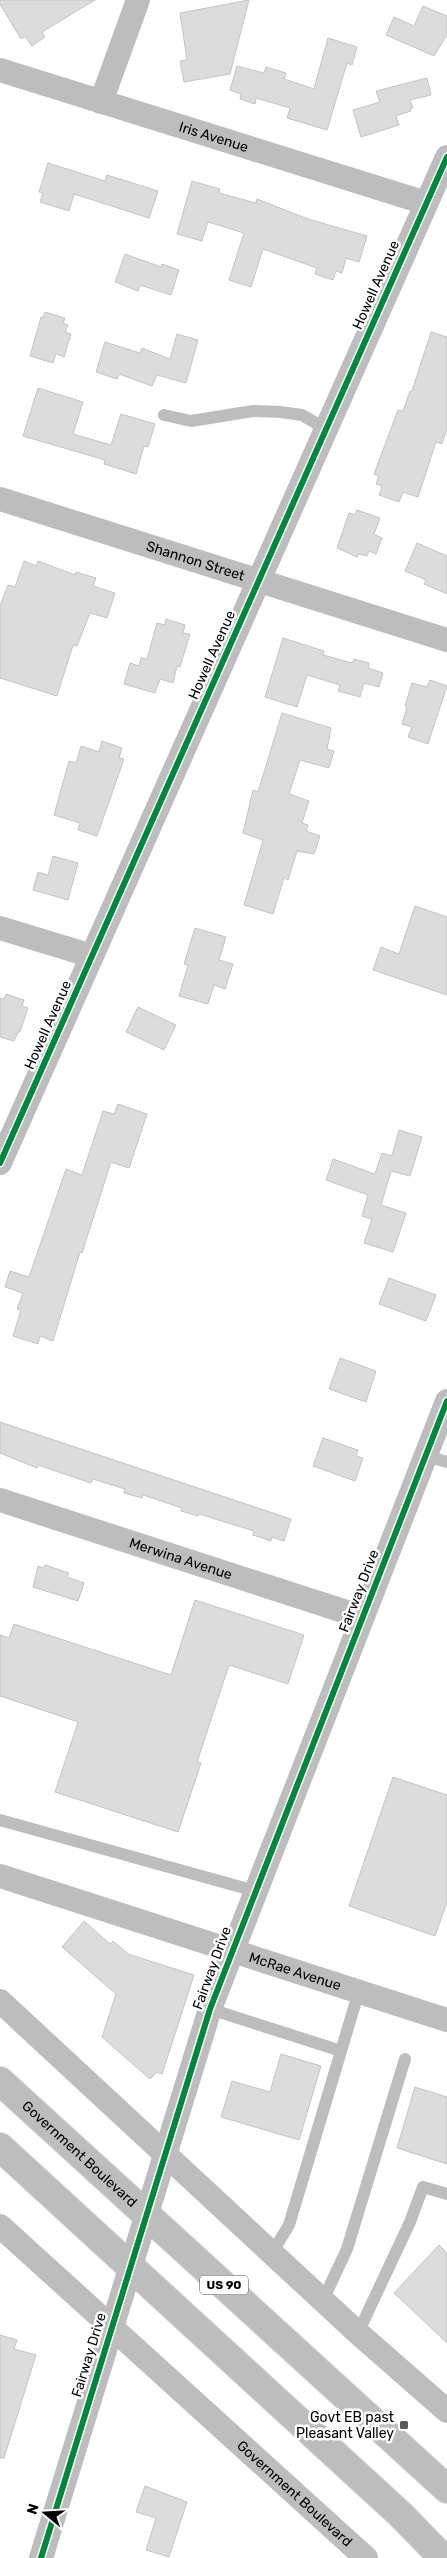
<svg xmlns="http://www.w3.org/2000/svg" width="447" height="2558" font-family="Rubik,sans-serif">
<style>
.building{fill:#dcdcdc;stroke:#c4c4c4}
.lines{fill:none;stroke-linecap:round;stroke-linejoin:round}
.primary-casing{stroke:#dbdbdb;stroke-width:30}
.lane{stroke:#bdbdbd;stroke-width:12}
.street{stroke:#bdbdbd;stroke-width:24}
.primary{stroke:#bdbdbd;stroke-width:28}
.cycleway-casing{stroke:#fff;stroke-width:9}
.cycleway{stroke:#00873e;stroke-width:6}
.poi-dot{fill:#595959;stroke:#fff;stroke-width:2}
.labels{text-anchor:middle;dominant-baseline:central;stroke-width:5;stroke-linejoin:round;paint-order:stroke}
.shield{fill:#fff;stroke:#4c4c4c;stroke-width:1}
.shield-label{font-size:12px;font-weight:bold;fill:#000}
.street-label{font-size:14px;fill:#000;stroke:#fff}
.poi-label{font-size:14px;fill:#000;stroke:#fff;text-anchor:end}
</style>
<rect width="100%" height="100%" fill="#fff"/>
<path class="building" d="M 0,0 L 95,0 L 42,32 L 45,37 L 32,46 L 25,36 L 21,39 L 0,4 Z
M 249,0 L 230,74 L 184,82 L 180,61 L 187,60 L 180,13 Z
M 423,6 L 447,16 L 447,35 L 434,56 L 386,35 L 394,17 L 414,26 Z
M 328,38 L 357,47 L 352,65 L 347,63 L 327,130 L 287,118 L 290,108 L 256,98 L 255,104 L 240,99 L 241,94 L 230,90 L 237,66 L 264,73 L 266,67 L 286,73 L 284,79 L 314,89 Z
M 427,78 L 431,95 L 410,100 L 413,108 L 410,108 L 411,111 L 396,116 L 399,125 L 361,137 L 353,110 L 380,102 L 376,91 Z
M 48,163 L 105,181 L 107,175 L 158,191 L 149,218 L 74,194 L 69,211 L 40,202 L 43,193 L 39,192 Z
M 192,181 L 220,189 L 219,193 L 256,203 L 257,199 L 308,219 L 367,236 L 359,262 L 346,258 L 342,273 L 336,271 L 333,280 L 315,274 L 317,268 L 263,249 L 251,287 L 229,280 L 244,233 L 208,222 L 202,241 L 177,234 Z
M 125,254 L 161,267 L 162,264 L 179,270 L 171,295 L 140,285 L 138,291 L 115,282 Z
M 45,312 L 65,318 L 63,323 L 68,325 L 65,332 L 71,334 L 64,357 L 56,354 L 53,363 L 30,356 L 41,317 L 43,318 Z
M 431,332 L 447,337 L 447,429 L 442,444 L 436,442 L 418,497 L 403,492 L 399,502 L 379,495 L 382,486 L 376,484 L 379,476 L 374,474 L 398,410 L 403,411 L 410,391 L 412,391 Z
M 177,334 L 198,340 L 186,383 L 157,375 L 152,386 L 119,374 L 117,379 L 96,372 L 105,342 L 140,353 L 142,348 L 170,359 Z
M 38,388 L 83,402 L 73,434 L 111,445 L 121,414 L 155,424 L 148,447 L 144,446 L 136,474 L 104,464 L 105,460 L 23,436 Z
M 357,510 L 380,518 L 374,534 L 382,538 L 376,554 L 369,551 L 367,556 L 359,554 L 357,557 L 337,548 L 349,513 L 355,515 Z
M 417,543 L 447,556 L 447,594 L 424,584 L 426,580 L 405,571 Z
M 24,561 L 36,566 L 38,561 L 75,575 L 76,572 L 96,578 L 93,586 L 115,593 L 107,618 L 90,613 L 77,646 L 73,645 L 57,696 L 0,678 L 0,606 L 8,585 L 15,587 Z
M 166,619 L 185,625 L 183,633 L 190,634 L 180,667 L 177,666 L 173,683 L 160,679 L 155,693 L 124,684 L 130,663 L 139,666 L 141,658 L 147,659 L 157,623 L 165,625 Z
M 283,638 L 324,651 L 323,655 L 352,663 L 354,659 L 369,663 L 368,668 L 383,673 L 379,687 L 364,683 L 360,697 L 338,691 L 340,685 L 307,675 L 297,707 L 265,697 Z
M 430,680 L 447,686 L 428,744 L 408,737 L 412,727 L 402,724 L 407,707 L 405,706 L 412,683 L 427,687 Z
M 282,713 L 331,728 L 327,749 L 334,751 L 329,768 L 300,760 L 289,794 L 309,801 L 302,823 L 308,825 L 306,831 L 320,836 L 314,854 L 297,851 L 288,880 L 284,878 L 273,914 L 244,905 L 263,840 L 243,833 L 253,790 L 258,792 Z
M 102,741 L 122,748 L 119,758 L 124,759 L 97,836 L 78,830 L 80,823 L 54,815 L 69,761 L 76,763 L 81,746 L 99,752 Z
M 53,856 L 78,863 L 68,900 L 33,890 L 38,872 L 48,875 Z
M 415,906 L 447,917 L 447,995 L 373,970 L 381,947 L 399,954 Z
M 195,928 L 226,937 L 219,960 L 233,964 L 225,989 L 214,985 L 208,1004 L 179,996 L 188,965 L 184,964 Z
M 6,994 L 24,1000 L 22,1006 L 28,1008 L 20,1032 L 18,1032 L 14,1041 L 0,1037 L 0,998 L 4,999 Z
M 138,1007 L 176,1025 L 164,1050 L 126,1032 Z
M 118,1104 L 147,1114 L 129,1168 L 111,1162 L 82,1253 L 80,1252 L 53,1341 L 40,1336 L 38,1344 L 13,1336 L 21,1310 L 17,1309 L 23,1293 L 5,1287 L 10,1271 L 29,1277 L 66,1169 L 82,1175 L 103,1111 L 114,1114 Z
M 399,1130 L 422,1137 L 410,1176 L 391,1171 L 381,1205 L 406,1213 L 393,1252 L 364,1243 L 372,1219 L 362,1216 L 368,1195 L 326,1180 L 333,1159 L 375,1174 L 382,1153 L 392,1156 Z
M 389,1278 L 436,1295 L 426,1321 L 379,1304 Z
M 340,1358 L 376,1371 L 366,1402 L 329,1389 Z
M 0,1422 L 291,1519 L 284,1541 L 272,1537 L 271,1541 L 253,1535 L 254,1531 L 199,1514 L 198,1516 L 181,1511 L 182,1508 L 143,1495 L 142,1498 L 124,1493 L 125,1489 L 93,1479 L 91,1483 L 38,1465 L 37,1468 L 0,1453 Z
M 323,1438 L 358,1450 L 356,1456 L 363,1458 L 355,1481 L 313,1466 Z
M 45,1565 L 69,1573 L 67,1577 L 84,1583 L 78,1601 L 33,1587 L 38,1566 L 43,1568 Z
M 195,1600 L 304,1635 L 288,1684 L 229,1665 L 197,1762 L 201,1763 L 178,1832 L 55,1792 L 78,1722 L 0,1696 L 0,1635 L 9,1638 L 14,1624 L 171,1675 Z
M 393,1777 L 447,1795 L 447,1902 L 435,1936 L 349,1906 Z
M 84,1921 L 110,1944 L 113,1941 L 128,1954 L 194,1975 L 162,2074 L 157,2072 L 150,2079 L 102,2037 L 116,1994 L 62,1947 Z
M 281,2054 L 321,2066 L 299,2140 L 221,2117 L 232,2081 L 270,2092 Z
M 415,2087 L 447,2097 L 447,2164 L 397,2148 Z
M 439,2245 L 447,2253 L 447,2343 L 394,2293 Z
M 0,2335 L 17,2340 L 14,2349 L 36,2355 L 4,2458 L 0,2458 Z
M 145,2486 L 187,2502 L 169,2557 L 146,2550 L 156,2518 L 136,2512 Z"/>
<g class="lines">
<defs>
<g id="primary">
<path id="s6" d="M 0,2081 L 447,2489"/>
<path d="M 0,2147 L 401,2515 L 443,2558"/>
</g>
</defs>
<use href="#primary" class="primary-casing"/>
<path class="lane" d="M 164,415 L 191,421 L 253,411 L 280,412 L 302,415 L 326,429
M 426,1456 L 447,1462
M 0,1820 L 255,1891
M 210,2009 L 341,2051
M 272,2253 L 289,2225 L 359,1991
M 323,2300 L 347,2249 L 405,2059
M 358,2333 L 410,2222 L 423,2187 L 447,2194"/>
<g class="street">
<path id="s1" d="M 0,70 L 426,203"/>
<path d="M 101,102 L 138,0"/>
<path id="s2" d="M 0,499 L 447,640"/>
<path d="M 0,928 L 92,956"/>
<path d="M 0,1163 L 447,157"/>
<path id="s3" d="M 0,1500 L 362,1617"/>
<path id="s4" d="M 0,1876 L 447,2020"/>
<path d="M 0,2001 L 358,2333 L 447,2411"/>
<path id="s5" d="M 0,2226 L 366,2558"/>
<path d="M 41,2558 L 210,2009 L 447,1401"/>
</g>
<use href="#primary" class="primary"/>
<defs>
<path id="cycleway" d="M 0,1163 L 447,157
M 41,2558 L 210,2009 L 447,1401"/>
</defs>
<use href="#cycleway" class="cycleway-casing"/>
<use href="#cycleway" class="cycleway"/>
</g>
<rect class="poi-dot" x="399" y="2420" width="10" height="10" rx="2.5"/>
<g class="labels">
<rect class="shield" x="200" y="2275.5" width="48" height="19" rx="4"/>
<g class="shield-label">
<text x="224" y="2285">US 90</text>
</g>
<g class="street-label">
<text stroke="none"><textPath href="#s1" startOffset="224">Iris Avenue</textPath></text>
<text transform="translate(376 285) rotate(-66)">Howell Avenue</text>
<text stroke="none"><textPath href="#s2" startOffset="205">Shannon Street</textPath></text>
<text transform="translate(212 655) rotate(-66)">Howell Avenue</text>
<text transform="translate(48 1025) rotate(-66)">Howell Avenue</text>
<text stroke="none"><textPath href="#s3" startOffset="190">Merwina Avenue</textPath></text>
<text transform="translate(359 1591) rotate(-69)">Fairway Drive</text>
<text transform="translate(212 1968) rotate(-70)">Fairway Drive</text>
<text stroke="none"><textPath href="#s4" startOffset="310">McRae Avenue</textPath></text>
<text stroke="none"><textPath href="#s6" startOffset="108">Government Boulevard</textPath></text>
<text transform="translate(89 2355) rotate(-73)">Fairway Drive</text>
<text stroke="none"><textPath href="#s5" startOffset="398">Government Boulevard</textPath></text>
</g>
<g class="poi-label">
<text x="394" y="2417">Govt EB past<tspan x="394" dy="16">Pleasant Valley</tspan></text>
</g>
</g>
<g transform="translate(45 2513) rotate(288)" stroke="#ffffff" stroke-width="4" paint-order="stroke">
<path d="M0-4L9 19L0 12L-9 19Z" fill="#000000"/>
<text y="-8" font-size="14" font-weight="bold" text-anchor="middle" fill="#000000">N</text>
</g>
</svg>
